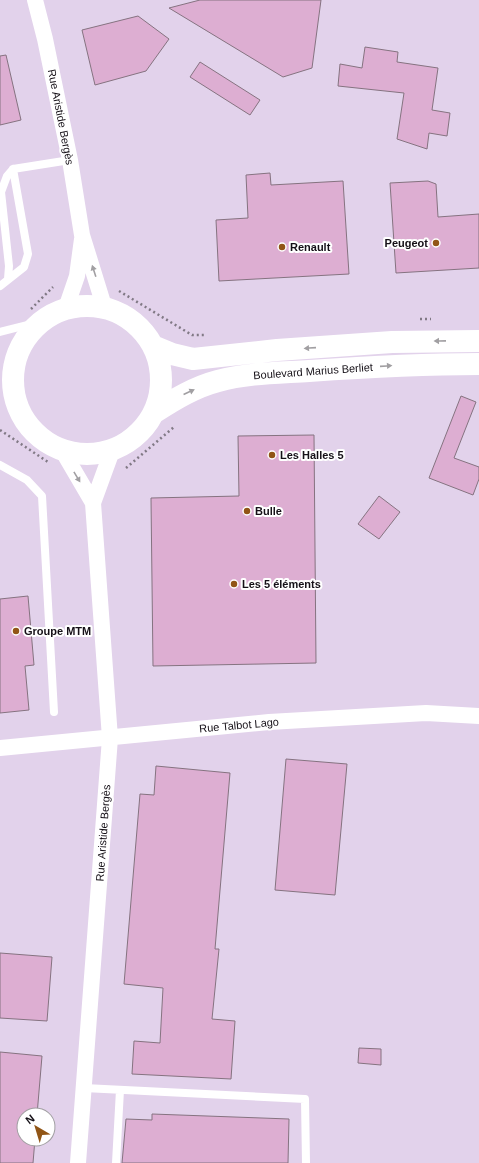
<svg xmlns="http://www.w3.org/2000/svg" width="479" height="1163" font-family="Helvetica,sans-serif">
<style>
.built{fill:#e2d2eb;fill-rule:evenodd}
.building{fill:#ddaed2;stroke:#857380}
.lines{fill:none;stroke-linecap:round;stroke-linejoin:round}
.path{stroke:#817985;stroke-width:2.5;stroke-dasharray:2 3;stroke-linecap:butt}
.lane{stroke:#fff;stroke-width:8}
.street{stroke:#fff;stroke-width:16}
.secondary{stroke:#fff;stroke-width:22}
.oneway{fill:#a19fa2}
.poi-dot{fill:#915516;stroke:#fff;stroke-width:1.5}
.labels{text-anchor:middle;dominant-baseline:central;stroke-width:4;stroke-linejoin:round;paint-order:stroke}
.street-label{font-size:11px;fill:#151017;stroke:#fff}
.poi-label{font-size:11px;font-weight:bold;fill:#151017;stroke:#fff;text-anchor:start}
</style>
<rect width="100%" height="100%" fill="#ebdff1"/>
<path class="built" d="M 0,0 L 479,0 L 479,1163 L 0,1163 ZM 24,1115 L 48,1115 L 48,1139 L 24,1139 Z"/>
<path class="building" d="M 200,0 L 321,0 L 312,68 L 283,77 L 169,8 Z
M 138,16 L 169,39 L 146,71 L 95,85 L 82,30 Z
M 365,47 L 398,52 L 397,62 L 438,68 L 432,110 L 450,113 L 447,136 L 429,133 L 427,149 L 397,139 L 404,93 L 338,86 L 340,64 L 362,68 Z
M 6,55 L 21,120 L 0,125 L 0,56 Z
M 200,62 L 260,100 L 250,115 L 190,77 Z
M 270,173 L 271,185 L 343,181 L 349,274 L 219,281 L 216,220 L 248,218 L 246,175 Z
M 428,181 L 436,184 L 438,217 L 479,214 L 479,268 L 396,273 L 390,183 Z
M 461,396 L 476,402 L 454,458 L 479,467 L 479,479 L 473,495 L 429,478 Z
M 314,435 L 316,663 L 153,666 L 151,498 L 239,496 L 238,436 Z
M 379,496 L 400,512 L 379,539 L 358,524 Z
M 28,596 L 34,665 L 25,666 L 29,710 L 0,713 L 0,599 Z
M 286,759 L 347,764 L 335,895 L 275,890 Z
M 156,766 L 230,773 L 215,949 L 219,949 L 212,1019 L 235,1021 L 231,1079 L 132,1074 L 134,1041 L 160,1043 L 163,988 L 124,984 L 140,794 L 154,795 Z
M 0,953 L 52,957 L 47,1021 L 0,1018 Z
M 359,1048 L 381,1049 L 381,1065 L 358,1063 Z
M 0,1052 L 42,1056 L 37,1115 L 24,1115 L 24,1139 L 35,1139 L 33,1163 L 0,1163 Z
M 152,1114 L 289,1119 L 288,1163 L 122,1163 L 126,1119 L 152,1120 Z"/>
<g class="lines">
<path class="path" d="M 119,291 L 192,335 L 205,335
M 31,309 L 53,287
M 420,319 L 431,319
M 0,430 L 48,462
M 126,468 L 174,427"/>
<path class="lane" d="M 8,279 L 9,266 L 1,192 L 7,176 L 13,169
M 0,286 L 24,267 L 28,254 L 13,169 L 70,160
M 0,332 L 39,322
M 0,465 L 27,480 L 42,496 L 54,712
M 84,1088 L 305,1099 L 306,1163
M 116,1163 L 120,1090"/>
<path class="street" d="M 35,0 L 45,39 L 70,160 L 82,235 L 104,306
M 66,308 L 77,276 L 82,239
M 62,450 L 93,503
M 0,748 L 269,722 L 426,713 L 479,716
M 78,1163 L 110,738 L 93,503 L 112,451"/>
<path class="secondary" d="M13 380a74 74 0 1 1 148 0a74 74 0 1 1-148 0Z
M 155,347 L 172,354 L 193,359 L 277,350 L 392,342 L 479,341
M 155,412 C 175,399 195,387 218,381 C 247,373 279,373 309,371 C 366,367 422,364 479,364"/>
</g>
<defs><path id="oneway-solid" d="M-6-.8H1V-3.2L6.5 0L1 3.2V.8H-6Z"/></defs>
<g class="oneway">
<use href="#oneway-solid" transform="translate(94 271) rotate(-108)"/>
<use href="#oneway-solid" transform="translate(440 341) rotate(179)"/>
<use href="#oneway-solid" transform="translate(310 348) rotate(176)"/>
<use href="#oneway-solid" transform="translate(386 366) rotate(-4)"/>
<use href="#oneway-solid" transform="translate(189 392) rotate(-25)"/>
<use href="#oneway-solid" transform="translate(77 477) rotate(59)"/>
</g>
<g class="poi-dot">
<circle cx="436" cy="243" r="4"/>
<circle cx="282" cy="247" r="4"/>
<circle cx="272" cy="455" r="4"/>
<circle cx="247" cy="511" r="4"/>
<circle cx="234" cy="584" r="4"/>
<circle cx="16" cy="631" r="4"/>
</g>
<g class="labels">
<g class="street-label">
<text transform="translate(61 117) rotate(79)">Rue Aristide Bergès</text>
<text transform="translate(313 371) rotate(-4)">Boulevard Marius Berliet</text>
<text transform="translate(239 725) rotate(-5)">Rue Talbot Lago</text>
<text transform="translate(103 833) rotate(-86)">Rue Aristide Bergès</text>
</g>
<g class="poi-label">
<text x="428" y="243" text-anchor="end">Peugeot</text>
<text x="290" y="247">Renault</text>
<text x="280" y="455">Les Halles 5</text>
<text x="255" y="511">Bulle</text>
<text x="242" y="584">Les 5 éléments</text>
<text x="24" y="631">Groupe MTM</text>
</g>
</g>
<g transform="translate(36 1127) rotate(322)"><circle r="19" fill="#ffffff" stroke="#a19fa2"/>
<path d="M0-3L7 15L0 10L-7 15Z" fill="#915516"/>
<text y="-6" font-size="11" font-weight="bold" text-anchor="middle" fill="#151017">N</text>
</g>
</svg>
